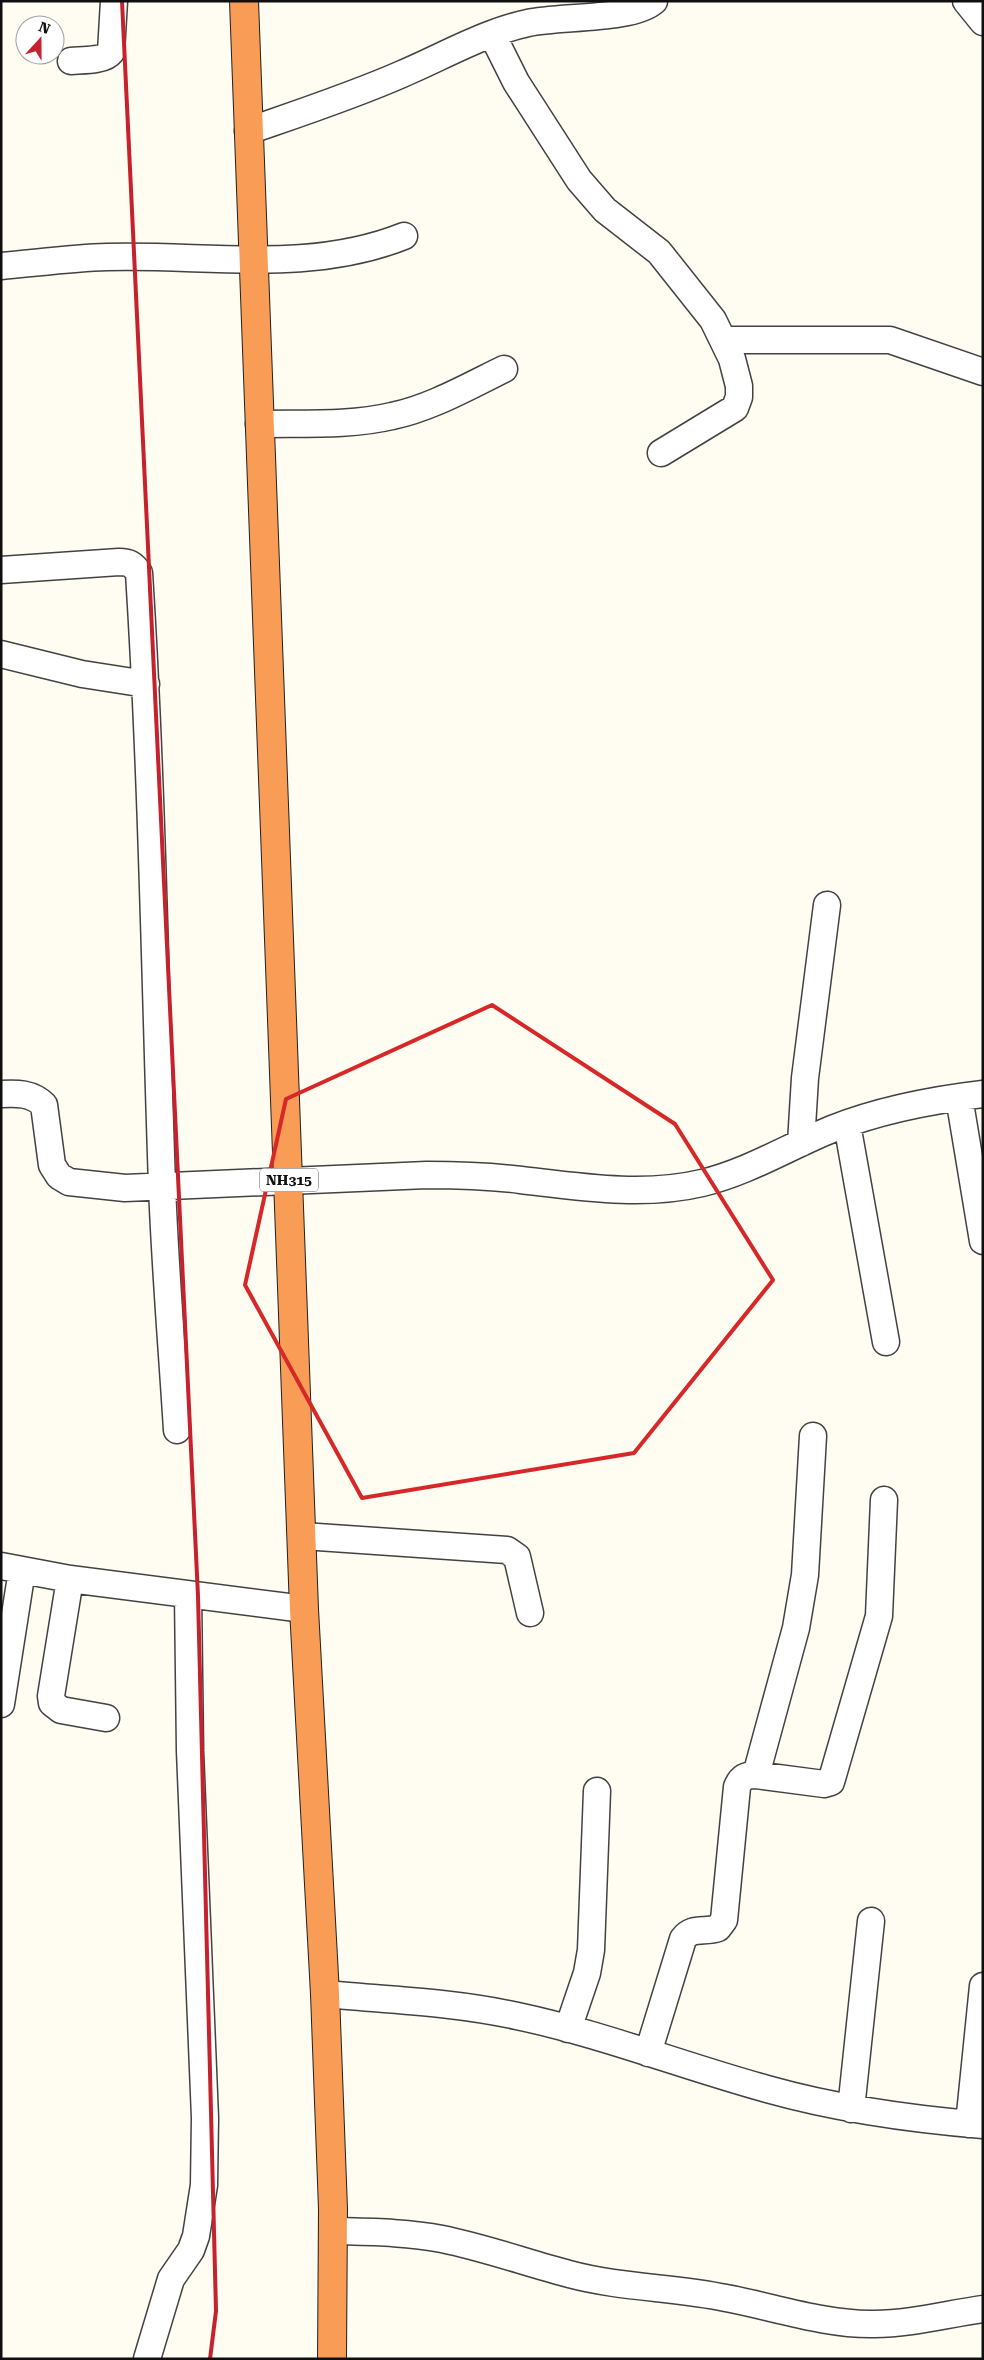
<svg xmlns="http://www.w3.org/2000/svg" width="984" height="2360" font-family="'Roboto Serif',serif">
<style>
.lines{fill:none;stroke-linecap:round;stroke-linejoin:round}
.minor-casing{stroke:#424242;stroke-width:29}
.highway-casing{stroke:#202020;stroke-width:30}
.minor{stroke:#fff;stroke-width:26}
.highway{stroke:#f99c56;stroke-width:28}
.rail{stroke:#c5222d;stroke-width:4}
.marked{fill:none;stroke:#d62828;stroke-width:4;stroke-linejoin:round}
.labels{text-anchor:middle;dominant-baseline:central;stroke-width:5;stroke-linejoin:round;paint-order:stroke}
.shield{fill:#fff;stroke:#575757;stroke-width:1}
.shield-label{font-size:14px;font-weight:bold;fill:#0f0f0f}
</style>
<rect width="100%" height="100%" fill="#fffcf1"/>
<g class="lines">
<defs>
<path id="minor" d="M 966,1 L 983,22
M 492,34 L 516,82 L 579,180 L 605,210 L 659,252 L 713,320 L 732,359 L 739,386 L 739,397 L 735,408 L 661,453
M 71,61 C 83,60 104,61 111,52 L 114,1
M 248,131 C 300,113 352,96 402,74 C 442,57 485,32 528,23 C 560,16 633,20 654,1
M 1,266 C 36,263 72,258 107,257 C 207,254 309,274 404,236
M 724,340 L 890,340 L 983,372
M 259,424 C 303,423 350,426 392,416 C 431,408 469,386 504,369
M 1,570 L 119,562 C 129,562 133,564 139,573 C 152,777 155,981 162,1185 C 165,1267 172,1349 177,1430
M 1,654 L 82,674 L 146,684
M 1,1094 C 17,1093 32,1093 44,1105 L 52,1165 L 59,1176 L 69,1182 L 125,1188 L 427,1175 C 459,1175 490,1176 521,1180 C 581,1187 643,1197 702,1183 C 748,1172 788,1147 832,1129 C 880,1110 932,1100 983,1094
M 959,1097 L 983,1241
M 847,1124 L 886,1342
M 801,1143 L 805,1078 L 827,905
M 303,1536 L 507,1550 L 517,1557 L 530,1613
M 1,1566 L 70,1579 L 304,1609
M 70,1579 L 51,1696 L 52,1703 L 61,1710 L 106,1718
M 1,1704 L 22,1570
M 756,1775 L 824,1784 L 831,1782 L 879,1616 L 884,1500
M 325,1994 C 389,2000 454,2002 517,2016 C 602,2034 683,2066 767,2089 C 838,2109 909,2119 983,2125
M 568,2029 L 587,1973 L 591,1950 L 597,1791
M 648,2053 L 683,1939 C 692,1926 705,1933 718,1928 L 724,1920 L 737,1787 C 741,1777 746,1775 756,1775 L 796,1628 L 805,1575 L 813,1436
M 851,2109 L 871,1921
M 969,2124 L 983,1986
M 333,2231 C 369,2232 406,2232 442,2239 C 486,2248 527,2263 569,2274 C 621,2288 674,2287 726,2298 C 774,2307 826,2325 874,2324 C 911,2324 947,2314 983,2309
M 147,2359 L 171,2279 L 191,2250 L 196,2236 L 204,2185 L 205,2118 L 190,1751 L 188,1594"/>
<path id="highway" d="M 244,1 L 304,1609 L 325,1994 L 333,2209 L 332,2359"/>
</defs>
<use href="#minor" class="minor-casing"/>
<use href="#highway" class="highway-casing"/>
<use href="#minor" class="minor"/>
<use href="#highway" class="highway"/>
<path class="rail" d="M 122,1 L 198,1596 L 216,2311 L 210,2359"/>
</g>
<path class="marked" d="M 492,1005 L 675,1124 L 773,1280 L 634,1453 L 362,1498 L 245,1285 L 286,1099 Z"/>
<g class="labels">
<rect class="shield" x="260" y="1168.5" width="58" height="23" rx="4"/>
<g class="shield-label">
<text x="289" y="1180">NH315</text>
</g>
</g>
<rect width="984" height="2360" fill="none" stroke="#0f0f0f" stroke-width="5"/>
<g transform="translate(40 40) rotate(21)"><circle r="24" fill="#ffffff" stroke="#9f9f9f"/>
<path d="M0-4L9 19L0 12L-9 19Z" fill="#c5222d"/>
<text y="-8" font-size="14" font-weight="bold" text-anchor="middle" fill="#0f0f0f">N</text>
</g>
</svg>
